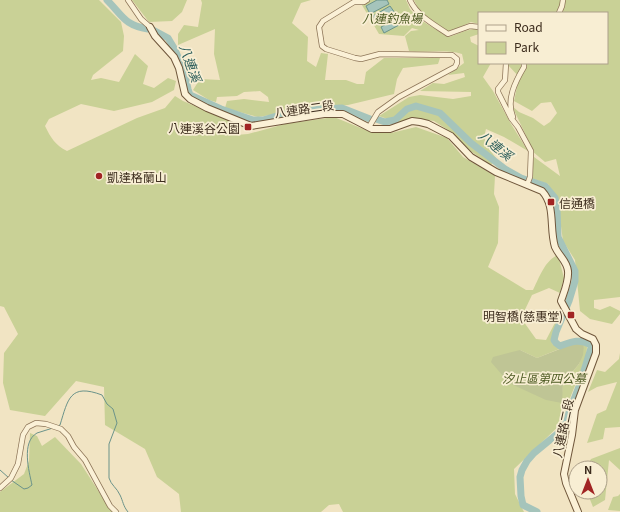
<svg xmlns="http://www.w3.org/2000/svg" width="620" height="512" font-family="Georgia,'Noto Sans TC',serif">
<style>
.green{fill:#c9d196;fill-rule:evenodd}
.cemetery{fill:#bfc595}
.water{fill:#a5c4bb;stroke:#6b938a}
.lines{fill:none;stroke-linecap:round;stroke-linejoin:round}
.stream{stroke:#6b938a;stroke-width:1}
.river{stroke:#a5c4bb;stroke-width:7}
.street-casing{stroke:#8d7558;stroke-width:6}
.secondary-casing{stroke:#6f563b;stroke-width:8}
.street{stroke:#fbf1d7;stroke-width:4.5}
.secondary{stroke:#fbf1d7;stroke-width:6}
.poi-dot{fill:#a12423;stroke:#f8eed3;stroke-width:1.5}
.labels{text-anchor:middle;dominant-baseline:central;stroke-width:3.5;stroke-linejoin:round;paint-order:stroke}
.park-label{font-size:12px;font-style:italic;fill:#4c5a22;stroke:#f8eed3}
.street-label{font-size:12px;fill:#3c2c1d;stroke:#f8eed3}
.poi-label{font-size:12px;fill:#3c2c1d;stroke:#f8eed3;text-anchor:end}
.water-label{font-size:13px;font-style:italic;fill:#2b5d5a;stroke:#f8eed3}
</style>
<rect width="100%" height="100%" fill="#f1e4c3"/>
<path class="green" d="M 0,0 L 99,0 L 121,22 L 124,36 L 123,51 L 93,75 L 91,80 L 101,78 L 119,82 L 135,54 L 148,66 L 143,84 L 154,88 L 168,78 L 176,81 L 174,90 L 152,102 L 114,111 L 81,104 L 49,119 L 45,126 C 51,138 55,145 67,151 L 137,118 L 165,108 L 175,96 L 183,101 L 233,122 L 231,127 L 236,135 L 248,134 L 285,124 L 334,117 L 368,131 L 391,133 L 416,127 L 447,138 L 463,157 L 495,176 L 494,194 L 499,207 L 498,243 L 488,267 L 526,290 L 533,290 C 539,278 545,260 558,255 L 564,278 L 560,293 L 549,288 L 532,295 L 521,318 L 536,339 L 546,340 L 558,317 L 559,318 L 552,340 L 553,345 C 564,346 574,338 584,341 L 587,347 L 586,358 L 566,408 L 563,422 L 514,469 L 515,494 L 524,512 L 343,512 L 339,504 L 329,505 L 321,512 L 181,512 L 179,494 L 157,477 L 145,449 L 105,425 L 104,387 L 76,381 L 45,416 L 10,410 L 3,383 L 4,353 L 18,334 L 4,307 L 0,306 ZM 579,341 L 584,344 L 579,364 L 563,383 L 561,403 L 520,350 L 537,358 Z
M 132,0 L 187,0 L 182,12 L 172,21 L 149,22 Z
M 201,0 L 311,0 L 301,3 L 292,23 L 308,37 L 307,61 L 316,67 L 321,53 L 328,54 L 325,80 L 346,80 L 357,84 L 364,84 L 366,72 L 384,58 L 440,58 L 438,64 L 403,68 L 397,79 L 394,94 L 348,105 L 319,107 L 258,117 L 225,108 L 227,101 L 244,99 L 269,102 L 268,97 L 260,91 L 244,92 L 237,96 L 217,97 L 216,102 L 209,100 L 193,90 L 200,79 L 220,80 L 214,54 L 215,29 L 178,45 L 178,34 L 184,25 L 198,27 L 202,3 Z
M 359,0 L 406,0 L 410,9 L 419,19 L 448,37 C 459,34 468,28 479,29 L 479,34 L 470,37 L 471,42 L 479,46 L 479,63 L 491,63 L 483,77 L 493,91 L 511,124 L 528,151 L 504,137 L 486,129 C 482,143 488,147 496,158 L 491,165 L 466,148 L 454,134 L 434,121 L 410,118 L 399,123 L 379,116 L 409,97 L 420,95 L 453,99 L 471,96 L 471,92 L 420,91 L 433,83 L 444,84 L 465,77 L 464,73 L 448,75 L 464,63 L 462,54 C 445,49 426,53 409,51 L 405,36 L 411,31 L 419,30 L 412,28 L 404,36 L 379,34 Z
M 414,0 L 620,0 L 620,297 L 594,300 L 594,308 L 600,310 L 610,306 L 620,311 L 620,314 L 612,324 L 590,319 L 580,311 L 575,260 L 563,241 L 558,204 L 548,184 L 531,178 L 534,157 L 560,176 L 556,159 L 545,162 L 532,151 L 530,144 L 512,106 L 519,112 L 533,118 L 544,126 L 550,122 L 557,113 L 551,102 L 541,103 L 532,111 L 514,101 L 517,87 L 520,78 L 508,65 L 508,63 L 607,63 L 607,13 L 479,13 L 479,24 L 471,22 L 449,32 L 420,12 Z
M 620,353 L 620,427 L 605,428 L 603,439 L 587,443 L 597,414 L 606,410 L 617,382 L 597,387 L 588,392 L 597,370 L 605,372 L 619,359 Z
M 30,433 L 37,436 L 42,446 L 55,437 L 81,464 L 112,512 L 0,512 L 0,492 L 24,474 L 29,461 Z
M 620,448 L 620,470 L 609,460 L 605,500 L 593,507 L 587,492 L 600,492 L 600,468 L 586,468 L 591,459 Z
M 620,494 L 620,511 L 608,510 L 613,497 L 618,496 Z"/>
<path class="cemetery" d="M 580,341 L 584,344 L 583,355 L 579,364 L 563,383 L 562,403 L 546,400 L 509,383 L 491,362 L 493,357 L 520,350 L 537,358 Z"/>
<path class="water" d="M 377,0 L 387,0 L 389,4 L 370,14 L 366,6 Z
M 390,6 L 395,13 L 377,24 L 373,16 Z
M 396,19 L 399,25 L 384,33 L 381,27 Z"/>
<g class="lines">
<path class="stream" d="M 58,426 L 60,425 C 68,399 70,383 102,395 L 107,404 L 113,409 L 117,423 L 109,444 L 109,478 C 111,485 117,488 120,495 C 123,501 123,506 128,512
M 0,470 L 9,478
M 11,480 L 24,489 L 28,488 L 32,485 C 29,471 21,442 37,433 C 42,431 48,430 53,428"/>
<path class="river" d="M 107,0 C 123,16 124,25 148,29
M 153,30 L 168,38 L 174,48 L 184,70 L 188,89 L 190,95 L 221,109 L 253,120 L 263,120 L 280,115 L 319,109 L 342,108 L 370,119
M 376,119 L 385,122 L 395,120 L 407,109 L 416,106 L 440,113 L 471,143 L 505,169 L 521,178 L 545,186 L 555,198 L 557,209 L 558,237 L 575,271 L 575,281 L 569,301 L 556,332 L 554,340 L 556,343 L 560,346 C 571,342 579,338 591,345 L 591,348 L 580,384 L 562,430 L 534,453 L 527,461 L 522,470 L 520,477 L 521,496 L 523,505 L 537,512"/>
<defs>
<path id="street" d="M 128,0 L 141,19 L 150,27
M 367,0 L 364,2 L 354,2 L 323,21 L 319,27 L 322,46 L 326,49 L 355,58 L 361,59 L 380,54 L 448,55 L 452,55 L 457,59 L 457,63 L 455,67 L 399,97 L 378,112 L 369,127
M 410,0 C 417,16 435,25 448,34 L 470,26 L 479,27
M 559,13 L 562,6 L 563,0
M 506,63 L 505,80 L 498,89 L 498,92 L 511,118 L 518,127 L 531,151 L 530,177 L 527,185
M 513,117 C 506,100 515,82 524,67 L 524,63
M 0,488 L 11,478 L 18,464 L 23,435 L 28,427 L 36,423 L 46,424 L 61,429 L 68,436 L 74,447 L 85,460 L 110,506 L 116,512"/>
<path id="secondary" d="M 150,27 L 155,36 L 174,57 L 179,68 L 185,94 L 190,99 L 207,108 L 251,126 L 324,114 L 343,114 L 372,129 L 390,129 L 412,121 L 420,122 L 428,124 L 451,136 L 471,157 L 496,172 L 542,191 C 556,206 549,228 555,247 C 559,256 567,261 568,271 C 569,281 564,292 561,301 L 576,329 L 582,334 L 593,339 L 596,345 L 596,353 L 575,410 L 572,435 L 564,474 L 566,483 L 578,512"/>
</defs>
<use href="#street" class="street-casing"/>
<use href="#secondary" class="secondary-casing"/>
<use href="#street" class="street"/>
<use href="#secondary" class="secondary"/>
</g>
<g class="poi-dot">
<rect x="244" y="123" width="8" height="8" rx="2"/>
<circle cx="99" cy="176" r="4"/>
<rect x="547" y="198" width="8" height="8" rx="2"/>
<rect x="567" y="311" width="8" height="8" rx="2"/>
</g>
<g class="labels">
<g class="park-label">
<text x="392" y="17">八連釣魚場</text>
<text x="544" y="377">汐止區第四公墓</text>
</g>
<g class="street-label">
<text transform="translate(304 108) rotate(-8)">八連路二段</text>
<text transform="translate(562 428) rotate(-78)">八連路二段</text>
</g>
<g class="poi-label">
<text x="240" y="127">八連溪谷公園</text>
<text x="107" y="176" text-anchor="start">凱達格蘭山</text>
<text x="559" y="202" text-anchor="start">信通橋</text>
<text x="563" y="315">明智橋(慈惠堂)</text>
</g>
<g class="water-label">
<text transform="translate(191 63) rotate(70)">八連溪</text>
<text transform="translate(496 145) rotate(39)">八連溪</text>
</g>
</g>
<rect x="478" y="12" width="130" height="52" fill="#f8eed3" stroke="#ada08a"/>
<rect x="486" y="25" width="20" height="6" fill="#fbf1d7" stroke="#ada08a"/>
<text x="514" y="32" font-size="12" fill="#3c2c1d">Road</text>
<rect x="486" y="42" width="20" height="12" fill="#c9d196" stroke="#ada08a"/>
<text x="514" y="52" font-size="12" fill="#3c2c1d">Park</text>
<g transform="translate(588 480)"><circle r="19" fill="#f8eed3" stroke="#ada08a"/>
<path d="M0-3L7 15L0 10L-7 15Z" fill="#a12423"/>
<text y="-6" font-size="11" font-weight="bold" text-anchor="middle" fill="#3c2c1d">N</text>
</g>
</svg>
